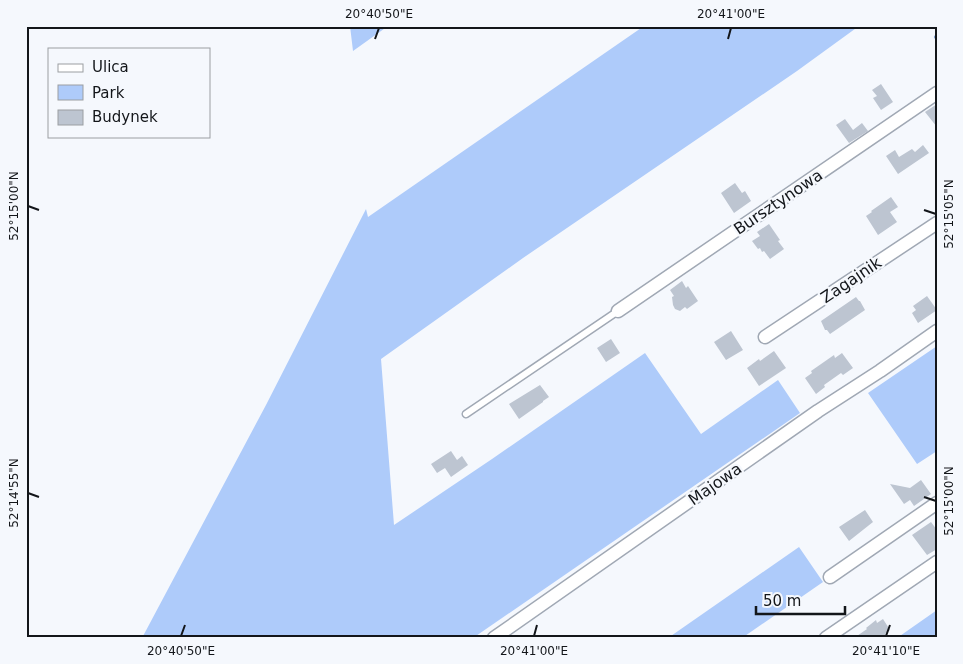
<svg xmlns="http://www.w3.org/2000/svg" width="963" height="664" font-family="'DejaVu Sans',sans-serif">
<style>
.green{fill:#aecbfa}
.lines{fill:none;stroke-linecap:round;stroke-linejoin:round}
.stream{stroke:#7b9ccf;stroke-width:4}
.building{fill:#bdc5d1}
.lane-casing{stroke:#a0a8b4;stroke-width:9}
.street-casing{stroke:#a0a8b4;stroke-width:15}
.lane{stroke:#fff;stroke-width:6}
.street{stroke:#fff;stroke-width:12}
.ticks{fill:none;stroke:#13161a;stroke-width:2}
.labels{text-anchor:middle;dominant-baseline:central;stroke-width:4.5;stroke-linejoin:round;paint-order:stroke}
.street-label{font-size:16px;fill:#13161a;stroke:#f5f8fd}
.neatline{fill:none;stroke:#13161a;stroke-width:2}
.ticks-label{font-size:12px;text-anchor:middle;fill:#13161a}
</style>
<rect width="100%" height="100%" fill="#f5f8fd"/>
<path class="green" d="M 350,26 L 388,26 L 353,51 Z
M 644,26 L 859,26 L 797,71 L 523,258 L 381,359 L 394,525 L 492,459 L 645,353 L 701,434 L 778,380 L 800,413 L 473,638 L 142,638 L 266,405 L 366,209 L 368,217 Z
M 937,346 L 937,451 L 917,464 L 868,393 Z
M 799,547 L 823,582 L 742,638 L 668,638 Z
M 937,610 L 937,638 L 897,638 Z"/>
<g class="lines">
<path class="stream" d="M 936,37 L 937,38"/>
</g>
<path class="building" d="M 881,84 L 893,102 L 881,110 L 873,98 L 877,96 L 872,90 Z
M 937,104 L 937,127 L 925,112 Z
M 845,119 L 853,130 L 862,123 L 868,131 L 849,143 L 836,125 Z
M 923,145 L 929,153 L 898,174 L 886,156 L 895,150 L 899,157 L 912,149 L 915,152 Z
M 735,183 L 742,193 L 745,191 L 751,201 L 734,213 L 721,193 Z
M 891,197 L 898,207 L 890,212 L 897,222 L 878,235 L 866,216 L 872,212 L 871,211 Z
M 769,224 L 780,240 L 778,241 L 784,249 L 770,259 L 764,251 L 762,252 L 760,248 L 758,249 L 752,241 L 760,236 L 757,232 Z
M 682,281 L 686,288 L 688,286 L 698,301 L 687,309 L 685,307 L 680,311 L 675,309 L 673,305 L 672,297 L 674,296 L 670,290 Z
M 927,296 L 937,310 L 918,323 L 912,313 L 916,310 L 913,306 Z
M 856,297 L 859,301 L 860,301 L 865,310 L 830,334 L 827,330 L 825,330 L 821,321 Z
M 731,331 L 743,350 L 726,360 L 714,342 Z
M 611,339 L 620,353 L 606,362 L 597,348 Z
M 774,351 L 786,368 L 759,386 L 747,368 L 759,359 L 760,361 Z
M 842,353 L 853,368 L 843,375 L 841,373 L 824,385 L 825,387 L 816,394 L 805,378 L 812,373 L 811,371 L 834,355 L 835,358 Z
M 540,385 L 549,397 L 543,401 L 543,402 L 519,419 L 509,404 Z
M 451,451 L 457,460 L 462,456 L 468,465 L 451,477 L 445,468 L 437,473 L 431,464 Z
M 921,480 L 931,494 L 914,506 L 910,500 L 904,504 L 890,484 L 910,488 Z
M 865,510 L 873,522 L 849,541 L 839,527 Z
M 931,522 L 937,530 L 937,549 L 927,555 L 912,535 Z
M 883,619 L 890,630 L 885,634 L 888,638 L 854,638 L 867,629 L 866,628 L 876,620 L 877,623 Z"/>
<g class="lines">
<defs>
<path id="lane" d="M 466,414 L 618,311"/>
<path id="street" d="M 618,311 L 937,93
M 765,337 L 937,223
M 830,577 L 937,503
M 494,638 L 818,411 L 880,371 L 937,331
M 826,638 L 937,562"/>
</defs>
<use href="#lane" class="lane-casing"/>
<use href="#street" class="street-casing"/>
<use href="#lane" class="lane"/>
<use href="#street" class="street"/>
</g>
<path class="ticks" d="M 375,39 L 379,28M 728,39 L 731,28M 28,206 L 39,210M 924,210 L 936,214M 28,493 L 39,497M 924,497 L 936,501M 181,636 L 185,625M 534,636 L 537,625M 886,636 L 890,625"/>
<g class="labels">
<g class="street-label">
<text transform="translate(778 202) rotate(-34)">Bursztynowa</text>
<text transform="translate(851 280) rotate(-34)">Zagajnik</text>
<text transform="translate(715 484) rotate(-35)">Majowa</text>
</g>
</g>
<rect width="963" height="664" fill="none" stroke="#f5f8fd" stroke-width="55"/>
<rect x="48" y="48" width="162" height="90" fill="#f5f8fd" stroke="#9b9ea2"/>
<rect x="58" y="64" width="25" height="8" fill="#ffffff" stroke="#9b9ea2"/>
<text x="92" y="72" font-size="15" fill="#13161a">Ulica</text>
<rect x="58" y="85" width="25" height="15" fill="#aecbfa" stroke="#9b9ea2"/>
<text x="92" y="98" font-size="15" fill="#13161a">Park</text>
<rect x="58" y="110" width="25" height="15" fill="#bdc5d1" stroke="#9b9ea2"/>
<text x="92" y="122" font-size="15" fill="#13161a">Budynek</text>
<path d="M756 606v8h89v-8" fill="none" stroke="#13161a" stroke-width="2.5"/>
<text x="763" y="606" font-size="15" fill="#13161a" stroke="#f5f8fd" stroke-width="4" paint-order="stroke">50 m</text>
<rect x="28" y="28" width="908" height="608" class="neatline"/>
<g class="ticks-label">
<text x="379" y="18">20°40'50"E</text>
<text x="731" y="18">20°41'00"E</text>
<text transform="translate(14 206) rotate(-90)" y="4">52°15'00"N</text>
<text transform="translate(949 214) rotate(-90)" y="4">52°15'05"N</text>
<text transform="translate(14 493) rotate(-90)" y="4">52°14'55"N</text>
<text transform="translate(949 501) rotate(-90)" y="4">52°15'00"N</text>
<text x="181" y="655">20°40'50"E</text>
<text x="534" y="655">20°41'00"E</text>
<text x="886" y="655">20°41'10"E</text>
</g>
</svg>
